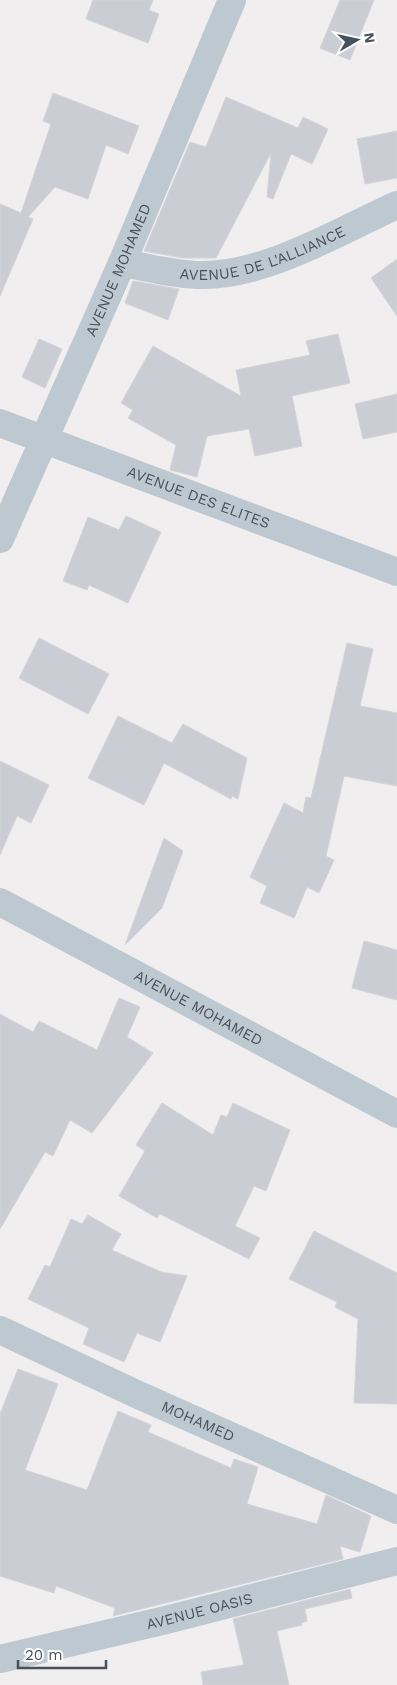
<svg xmlns="http://www.w3.org/2000/svg" width="397" height="1685" font-family="'Work Sans',sans-serif">
<style>
.building{fill:#cacdd3;stroke:#d2d4d9}
.lines{fill:none;stroke-linecap:round;stroke-linejoin:round}
.street{stroke:#bec8d0;stroke-width:28}
.labels{text-anchor:middle;dominant-baseline:central;stroke-width:5;stroke-linejoin:round;paint-order:stroke}
.street-label{font-size:15px;fill:#46515b;stroke:#fff}
</style>
<rect width="100%" height="100%" fill="#f0eeee"/>
<path class="building" d="M 93,0 L 153,0 L 149,10 L 159,14 L 148,43 L 86,19 Z
M 340,0 L 374,0 L 350,60 L 320,48 Z
M 53,93 L 139,126 L 128,154 L 106,145 L 88,199 L 55,187 L 28,217 L 33,219 L 0,296 L 0,204 L 21,213 L 51,124 L 43,121 Z
M 226,97 L 298,128 L 303,117 L 328,129 L 312,164 L 291,154 L 273,199 L 267,197 L 271,153 L 216,258 L 183,258 L 144,251 L 190,142 L 206,147 Z
M 397,131 L 397,178 L 365,184 L 357,139 Z
M 397,259 L 397,316 L 371,278 Z
M 133,281 L 179,289 L 168,320 L 125,303 Z
M 338,334 L 350,383 L 292,396 L 302,446 L 255,456 L 249,429 L 207,436 L 197,477 L 170,470 L 176,445 L 128,418 L 133,410 L 121,403 L 153,346 L 241,396 L 236,370 L 310,355 L 306,341 Z
M 39,339 L 62,349 L 45,388 L 22,377 Z
M 397,394 L 397,432 L 363,439 L 355,404 Z
M 126,516 L 161,532 L 128,603 L 89,585 L 87,590 L 63,581 L 88,517 L 119,530 Z
M 39,638 L 109,674 L 88,714 L 19,678 Z
M 347,643 L 373,649 L 360,706 L 397,713 L 397,786 L 344,776 L 326,856 L 334,860 L 319,893 L 307,887 L 294,918 L 260,903 L 267,886 L 250,877 L 284,803 L 303,813 L 306,797 L 311,798 Z
M 118,716 L 172,743 L 183,724 L 247,758 L 238,799 L 232,796 L 231,799 L 164,763 L 144,805 L 88,778 Z
M 0,761 L 49,785 L 31,823 L 17,816 L 0,855 Z
M 164,838 L 183,851 L 162,908 L 125,945 Z
M 364,941 L 397,950 L 397,1000 L 352,988 Z
M 119,998 L 140,1007 L 127,1037 L 153,1053 L 92,1133 L 70,1120 L 53,1156 L 45,1152 L 0,1229 L 0,1014 L 33,1032 L 39,1021 L 97,1050 Z
M 162,1103 L 213,1135 L 221,1115 L 227,1117 L 233,1103 L 290,1130 L 266,1191 L 254,1186 L 235,1226 L 260,1238 L 249,1259 L 160,1214 L 157,1218 L 119,1196 L 145,1151 L 136,1145 Z
M 88,1215 L 121,1234 L 112,1250 L 161,1272 L 187,1276 L 160,1342 L 137,1333 L 124,1362 L 83,1344 L 89,1328 L 28,1299 L 45,1265 L 50,1267 L 71,1219 L 82,1224 Z
M 314,1231 L 397,1273 L 397,1404 L 354,1403 L 358,1319 L 335,1307 L 337,1302 L 289,1279 Z
M 18,1369 L 58,1384 L 25,1470 L 87,1490 L 118,1411 L 151,1425 L 148,1432 L 231,1468 L 234,1459 L 258,1467 L 247,1504 L 317,1524 L 326,1495 L 371,1516 L 360,1552 L 340,1546 L 343,1559 L 113,1616 L 115,1608 L 56,1586 L 54,1593 L 0,1576 L 0,1414 Z
M 350,1589 L 352,1598 L 305,1609 L 307,1621 L 301,1623 L 302,1625 L 277,1631 L 289,1685 L 203,1685 L 201,1672 L 244,1665 L 233,1619 Z"/>
<g class="lines">
<g class="street">
<path id="s1" d="M 122,263 C 147,267 174,275 201,275 C 266,276 339,231 397,205"/>
<path id="s2" d="M 0,423 L 397,572"/>
<path id="s3" d="M 0,539 L 122,263 L 232,0"/>
<path id="s4" d="M 0,902 L 397,1114"/>
<path id="s5" d="M 0,1330 L 134,1393 L 397,1510"/>
<path id="s6" d="M 0,1659 L 166,1620 L 397,1561"/>
</g>
</g>
<g class="labels">
<g class="street-label">
<text stroke="none"><textPath href="#s1" startOffset="145">AVENUE DE L'ALLIANCE</textPath></text>
<text stroke="none"><textPath href="#s3" startOffset="294">AVENUE MOHAMED</textPath></text>
<text stroke="none"><textPath href="#s2" startOffset="212">AVENUE DES ELITES</textPath></text>
<text stroke="none"><textPath href="#s4" startOffset="225">AVENUE MOHAMED</textPath></text>
<text stroke="none"><textPath href="#s5" startOffset="218">MOHAMED</textPath></text>
<text stroke="none"><textPath href="#s6" startOffset="205">AVENUE OASIS</textPath></text>
</g>
</g>
<g transform="translate(357 40) rotate(81)" stroke="#ffffff" stroke-width="4" paint-order="stroke">
<path d="M0-4L9 19L0 12L-9 19Z" fill="#46515b"/>
<text y="-8" font-size="14" font-weight="bold" text-anchor="middle" fill="#46515b">N</text>
</g>
<path d="M18 1660v8h88v-8" fill="none" stroke="#46515b" stroke-width="2.5"/>
<text x="25" y="1660" font-size="15" fill="#46515b" stroke="#ffffff" stroke-width="4" paint-order="stroke">20 m</text>
</svg>
